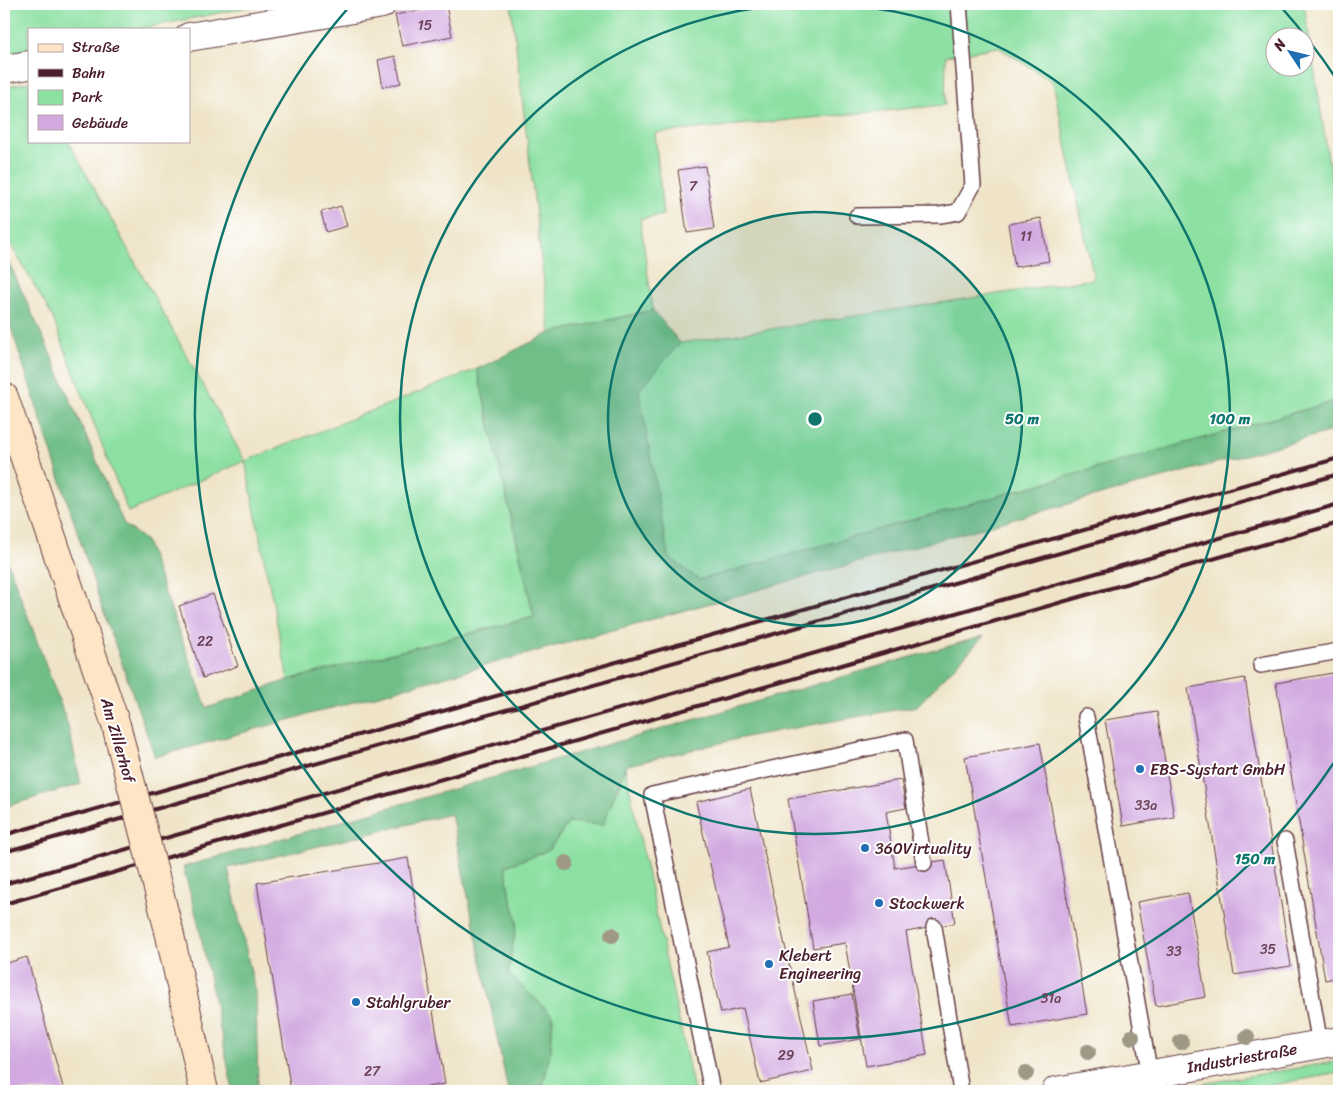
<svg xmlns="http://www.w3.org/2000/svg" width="1343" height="1095" font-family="Sriracha,sans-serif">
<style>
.green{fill:#8be0a2;stroke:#6a8066;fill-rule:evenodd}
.forest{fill:#70be88;stroke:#5d6e5a}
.building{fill:#d2aae1}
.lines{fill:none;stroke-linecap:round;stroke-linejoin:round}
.lane-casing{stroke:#633d43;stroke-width:18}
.street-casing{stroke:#633d43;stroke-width:30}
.secondary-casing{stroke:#633d43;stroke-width:30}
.lane{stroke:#fff;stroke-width:15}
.street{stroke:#fff;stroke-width:28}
.secondary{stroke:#fde5c5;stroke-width:28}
.rail{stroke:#4a1f2b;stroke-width:4}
.secondary-bridge-casing{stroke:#633d43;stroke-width:30;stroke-linecap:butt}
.secondary-bridge{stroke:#fde5c5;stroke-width:28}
.tree{fill:#9f9885}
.ring{fill:none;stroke:#0f766e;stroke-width:2.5}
.poi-dot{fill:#1f6fb2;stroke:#fff;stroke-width:2}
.labels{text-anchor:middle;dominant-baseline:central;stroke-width:4;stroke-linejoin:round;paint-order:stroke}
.number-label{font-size:14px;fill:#6c4258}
.street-label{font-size:16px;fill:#4a1f2b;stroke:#fff}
.poi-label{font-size:16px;fill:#4a1f2b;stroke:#fff;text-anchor:start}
.centre{fill:#0f766e;stroke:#fff;stroke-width:2.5}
.ring-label{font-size:15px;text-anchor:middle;font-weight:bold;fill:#0f766e;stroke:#fff;stroke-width:4;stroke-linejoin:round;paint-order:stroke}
</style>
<rect width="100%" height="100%" fill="#fff"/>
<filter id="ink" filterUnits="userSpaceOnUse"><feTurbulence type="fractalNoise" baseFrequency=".02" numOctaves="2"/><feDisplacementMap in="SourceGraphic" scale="10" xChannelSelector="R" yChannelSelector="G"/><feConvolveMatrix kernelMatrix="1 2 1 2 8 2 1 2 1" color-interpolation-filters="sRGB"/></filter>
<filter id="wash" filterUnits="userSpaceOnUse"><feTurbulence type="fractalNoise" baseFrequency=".0096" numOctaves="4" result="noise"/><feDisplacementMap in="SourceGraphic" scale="20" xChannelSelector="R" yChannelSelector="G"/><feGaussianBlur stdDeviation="1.12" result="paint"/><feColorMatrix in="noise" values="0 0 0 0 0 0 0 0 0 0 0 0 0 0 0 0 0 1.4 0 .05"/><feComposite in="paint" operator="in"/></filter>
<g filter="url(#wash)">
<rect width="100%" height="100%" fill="#efe4c8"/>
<path class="green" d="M 4,4 L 264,4 L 139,29 L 29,29 L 29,51 L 4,56 Z
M 511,4 L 1304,4 L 1339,228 L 1339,400 L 699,580 L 668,556 L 638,390 L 680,343 L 1094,279 L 1053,82 L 998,47 L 946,56 L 945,105 L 655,133 L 663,215 L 640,219 L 653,310 L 550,333 ZM 1276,38 L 1306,38 L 1306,68 L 1276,68 Z
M 29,82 L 29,141 L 68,141 L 245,461 L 477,369 L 534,617 L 288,680 L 245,461 L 128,512 L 52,316 L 4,233 L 4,87 Z
M 625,767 L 694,1091 L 547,1091 L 543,1085 L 551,1050 L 553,1016 L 508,973 L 517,922 L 508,886 L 506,866 L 549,850 L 569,822 L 618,789 Z
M 1339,1061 L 1339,1073 L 1238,1091 L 1160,1091 Z"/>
<path class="forest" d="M 4,252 L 47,346 L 124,524 L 146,541 L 207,708 L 288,680 L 534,617 L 477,369 L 550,333 L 653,310 L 680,343 L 639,390 L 668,556 L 699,580 L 1339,400 L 1339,429 L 155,757 L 99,599 L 4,306 Z
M 4,552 L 68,725 L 81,784 L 4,807 Z
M 984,636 L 917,706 L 750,736 L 628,765 L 625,767 L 603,825 L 569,822 L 549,850 L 506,866 L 508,886 L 517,922 L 508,973 L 553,1016 L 551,1050 L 543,1085 L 547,1091 L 508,1091 L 451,814 L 228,868 L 256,995 L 258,1091 L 233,1091 L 198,922 L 183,867 Z"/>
<g id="blocks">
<path class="building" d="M 446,5 L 452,36 L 402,46 L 395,15 Z
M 395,56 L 401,83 L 383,87 L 378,60 Z
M 705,166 L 714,229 L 687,233 L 678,170 Z
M 341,206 L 347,226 L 326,232 L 321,212 Z
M 1041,218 L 1049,261 L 1015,267 L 1008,224 Z
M 213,594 L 238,666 L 203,678 L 179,606 Z
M 1338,672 L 1339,977 L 1325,980 L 1276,683 Z
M 1245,678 L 1291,966 L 1234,975 L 1188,688 Z
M 1157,712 L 1174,817 L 1123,826 L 1105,720 Z
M 1040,743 L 1087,1014 L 1012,1027 L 965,757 Z
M 901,780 L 906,808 L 886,812 L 895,868 L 945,860 L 955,923 L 906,932 L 927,1055 L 866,1066 L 845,943 L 813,948 L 788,799 Z
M 750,789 L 813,1071 L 760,1083 L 743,1008 L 721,1013 L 707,952 L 729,947 L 696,802 Z
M 408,858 L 445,1084 L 404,1091 L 291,1091 L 257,883 Z
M 1188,893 L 1206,997 L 1156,1006 L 1137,902 Z
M 27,957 L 64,1091 L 4,1091 L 4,964 Z
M 852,994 L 860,1039 L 820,1046 L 813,1001 Z"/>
</g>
</g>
<g filter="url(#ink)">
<use href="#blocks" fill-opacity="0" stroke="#633d43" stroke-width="1"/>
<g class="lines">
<defs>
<path id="lane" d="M 857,216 L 940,215 L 958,212 L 973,185 L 959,4
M 1261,665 L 1339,651
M 1086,717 L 1150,1075
M 1285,841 L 1320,1045
M 934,927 L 961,1091
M 712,1091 L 652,795 L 905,740 L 924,863"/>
<path id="street" d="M 189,37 L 382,4
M 4,69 L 29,65
M 1056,1091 L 1339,1041"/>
<path id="secondary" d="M 4,397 L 116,725
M 169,931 L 204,1091"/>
</defs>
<use href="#lane" class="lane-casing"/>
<use href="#street" class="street-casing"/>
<use href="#secondary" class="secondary-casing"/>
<use href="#lane" class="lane"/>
<use href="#street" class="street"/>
<use href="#secondary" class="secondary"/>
<path class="rail" d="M 4,835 L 1339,458
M 4,852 L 1339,474
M 4,884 L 1339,504
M 4,904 L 1339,523"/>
<defs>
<path id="secondary-bridge" d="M 116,725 L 169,931"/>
</defs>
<use href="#secondary-bridge" class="secondary-bridge-casing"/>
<use href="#secondary-bridge" class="secondary-bridge"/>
</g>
<g class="tree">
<circle cx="566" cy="863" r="8"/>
<circle cx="612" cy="935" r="8"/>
<circle cx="1132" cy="1037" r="8"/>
<circle cx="1247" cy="1037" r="8"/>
<circle cx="1181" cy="1042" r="8"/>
<circle cx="1088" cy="1052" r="8"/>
<circle cx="1026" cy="1073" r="8"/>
</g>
</g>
<circle cx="815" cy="419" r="207" fill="#0f766e" fill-opacity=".12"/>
<g class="ring">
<circle cx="815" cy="419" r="207"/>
<circle cx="815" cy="419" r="415"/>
<path d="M1337 758A622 622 0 1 1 349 7M1281 7A622 622 0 0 1 1337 80"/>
</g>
<g class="poi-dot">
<circle cx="1140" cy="769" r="5"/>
<circle cx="865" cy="848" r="5"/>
<circle cx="879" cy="903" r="5"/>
<circle cx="769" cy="964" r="5"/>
<circle cx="356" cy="1002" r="5"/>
</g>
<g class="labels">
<g class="number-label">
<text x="425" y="25">15</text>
<text x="693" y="186">7</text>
<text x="1026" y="236">11</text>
<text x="205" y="641">22</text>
<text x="1146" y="805">33a</text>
<text x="1268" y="949">35</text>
<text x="1174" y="951">33</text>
<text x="1051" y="998">31a</text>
<text x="786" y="1055">29</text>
<text x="372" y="1071">27</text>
</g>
<g class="street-label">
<text transform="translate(118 740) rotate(74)">Am Zillerhof</text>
<text transform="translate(1242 1058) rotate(-10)">Industriestraße</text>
</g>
<g class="poi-label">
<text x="1150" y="769">EBS-Systart GmbH</text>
<text x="875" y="848">360Virtuality</text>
<text x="889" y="903">Stockwerk</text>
<text x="779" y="955">Klebert<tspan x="779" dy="18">Engineering</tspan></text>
<text x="366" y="1002">Stahlgruber</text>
</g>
</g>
<circle cx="815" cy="419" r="8" class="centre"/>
<g class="ring-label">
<text x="1022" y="424">50 m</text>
<text x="1230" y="424">100 m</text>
<text x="1255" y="864">150 m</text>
</g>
<rect width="1343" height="1095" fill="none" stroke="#fff" stroke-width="20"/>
<rect x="28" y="28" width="162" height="115" fill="#ffffff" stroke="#b7a5aa"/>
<rect x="38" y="44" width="25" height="8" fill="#fde5c5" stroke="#b7a5aa"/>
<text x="72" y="52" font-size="15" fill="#4a1f2b">Straße</text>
<rect x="38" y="69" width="25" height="8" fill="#4a1f2b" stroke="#b7a5aa"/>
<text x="72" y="78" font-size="15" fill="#4a1f2b">Bahn</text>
<rect x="38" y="90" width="25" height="15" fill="#8be0a2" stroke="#b7a5aa"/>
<text x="72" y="102" font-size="15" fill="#4a1f2b">Park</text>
<rect x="38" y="115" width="25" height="15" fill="#d2aae1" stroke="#b7a5aa"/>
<text x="72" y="128" font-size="15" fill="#4a1f2b">Gebäude</text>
<g transform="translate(1290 52) rotate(305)"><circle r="24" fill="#ffffff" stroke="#b7a5aa"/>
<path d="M0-4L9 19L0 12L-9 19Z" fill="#1f6fb2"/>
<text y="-8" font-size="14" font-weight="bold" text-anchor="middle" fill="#4a1f2b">N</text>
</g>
</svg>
